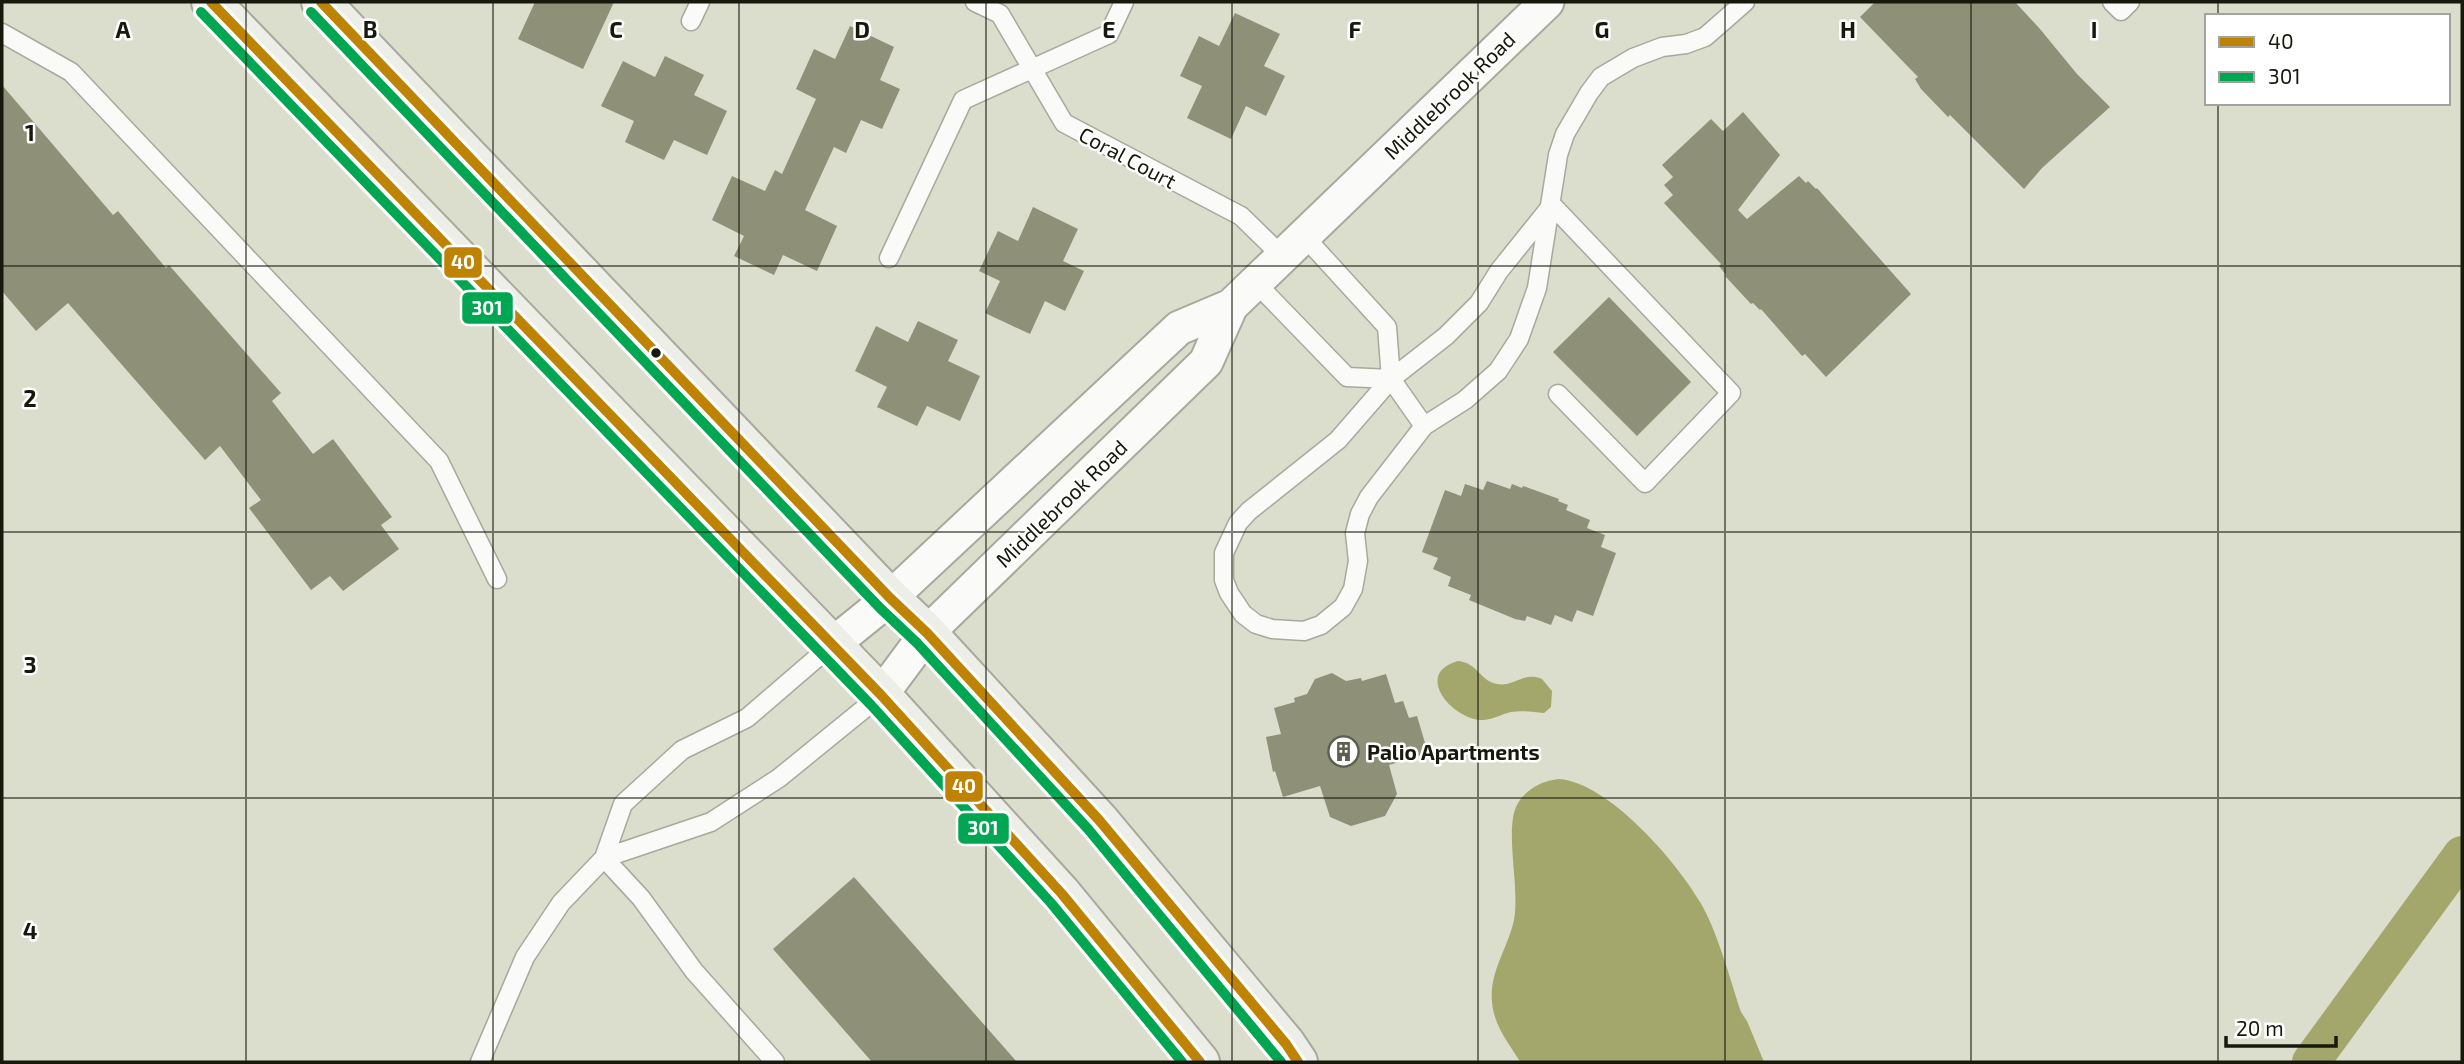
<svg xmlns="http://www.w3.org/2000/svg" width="2464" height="1064" font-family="'Exo 2',sans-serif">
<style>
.water{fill:#a3a76b}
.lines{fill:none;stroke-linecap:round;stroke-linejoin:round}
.canal{stroke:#a3a76b;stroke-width:38}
.building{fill:#8e9078}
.lane-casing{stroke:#a8a99c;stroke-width:21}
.street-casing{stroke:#a8a99c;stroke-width:37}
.secondary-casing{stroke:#a8a99c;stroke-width:42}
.lane{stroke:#fafaf8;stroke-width:18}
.street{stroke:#fafaf8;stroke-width:33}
.secondary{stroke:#eeeee9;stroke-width:38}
.bus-1-casing{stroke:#fff;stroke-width:16}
.bus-2-casing{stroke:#fff;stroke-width:16}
.bus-1{stroke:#bf8303;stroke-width:10}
.bus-2{stroke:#00a651;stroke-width:10}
.grid{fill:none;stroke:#17190d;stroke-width:2;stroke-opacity:0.55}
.bus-dot{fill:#17190d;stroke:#fff;stroke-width:2.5}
.labels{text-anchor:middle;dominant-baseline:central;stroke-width:5;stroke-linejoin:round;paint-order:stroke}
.street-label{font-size:21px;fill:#17190d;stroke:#fff}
.poi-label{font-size:21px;font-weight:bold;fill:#17190d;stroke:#fff;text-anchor:start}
.grid-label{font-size:23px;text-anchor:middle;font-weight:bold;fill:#17190d;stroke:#fff;stroke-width:5;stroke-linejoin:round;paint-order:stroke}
.line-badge{stroke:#fff;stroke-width:2.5}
.badge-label{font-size:19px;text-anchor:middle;font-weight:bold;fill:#fff}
</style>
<rect width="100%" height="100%" fill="#dcdecd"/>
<path class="water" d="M 1458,661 C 1478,663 1480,681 1497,684 C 1514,687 1524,671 1542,679 L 1552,691 L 1551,707 L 1544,713 C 1533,712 1523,710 1511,712 C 1501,714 1491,721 1480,720 C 1450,717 1414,673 1458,661 Z
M 1559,779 C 1609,783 1676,861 1700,902 C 1717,930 1730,979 1741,1012 L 1747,1021 L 1764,1062 L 1521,1062 L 1519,1060 C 1507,1041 1494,1025 1492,1002 C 1489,972 1508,948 1514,920 C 1520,888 1505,833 1516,807 C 1524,790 1541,781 1559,779 Z"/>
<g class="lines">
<path class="canal" d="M 2311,1062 L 2462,855"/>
</g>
<path class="building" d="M 535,2 L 614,2 L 583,69 L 518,39 Z
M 1875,2 L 2015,2 L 2040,29 L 2077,74 L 2110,107 L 2042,168 L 2024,189 L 1950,115 L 1948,117 L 1921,89 L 1915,79 L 1918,77 L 1860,17 Z
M 1235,13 L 1280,34 L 1264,66 L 1285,76 L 1266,116 L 1246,106 L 1231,139 L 1187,118 L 1202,86 L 1180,76 L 1199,36 L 1219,46 Z
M 850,26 L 894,47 L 880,80 L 900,89 L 882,129 L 861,120 L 846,153 L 834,147 L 805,210 L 837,226 L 817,271 L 783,255 L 774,275 L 734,256 L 744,236 L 712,220 L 732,176 L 765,191 L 775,170 L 782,174 L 816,99 L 796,89 L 814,49 L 835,59 Z
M 665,56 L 704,75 L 694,95 L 727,111 L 707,155 L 674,140 L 664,160 L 625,142 L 634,121 L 601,106 L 623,61 L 655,77 Z
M 2,85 L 113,215 L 118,211 L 166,268 L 169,265 L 281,393 L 272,401 L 313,454 L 333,439 L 392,517 L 381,525 L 399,549 L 343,591 L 330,576 L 311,590 L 249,508 L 261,500 L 220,446 L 205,460 L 68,303 L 36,331 L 2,291 Z
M 1743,112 L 1780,155 L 1738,210 L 1747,219 L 1799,176 L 1806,183 L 1808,181 L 1816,189 L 1817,188 L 1911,294 L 1826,377 L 1805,354 L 1802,356 L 1761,309 L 1760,310 L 1753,303 L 1751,304 L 1725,276 L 1726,275 L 1719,266 L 1721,264 L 1664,203 L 1673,195 L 1664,185 L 1673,177 L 1662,165 L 1711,119 L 1723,131 Z
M 1033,207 L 1078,229 L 1063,261 L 1084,271 L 1065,311 L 1045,301 L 1030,334 L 985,313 L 1000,281 L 979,271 L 998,231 L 1018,241 Z
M 1609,297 L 1691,382 L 1637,436 L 1553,352 Z
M 918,321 L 958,340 L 948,361 L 980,376 L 960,421 L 927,406 L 917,426 L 877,407 L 887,387 L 855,371 L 876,326 L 908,342 Z
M 1487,481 L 1510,489 L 1512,484 L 1522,488 L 1523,486 L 1559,499 L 1558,501 L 1568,505 L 1566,510 L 1590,520 L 1587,528 L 1605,535 L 1601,547 L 1616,553 L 1593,616 L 1577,610 L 1572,622 L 1555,615 L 1551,625 L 1527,616 L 1525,621 L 1515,619 L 1469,600 L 1471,595 L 1448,586 L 1451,577 L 1433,569 L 1438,558 L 1422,552 L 1445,490 L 1461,496 L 1465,484 L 1483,490 Z
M 1332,673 L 1346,681 L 1361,678 L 1362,681 L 1386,674 L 1395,703 L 1403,701 L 1409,718 L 1417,716 L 1428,753 L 1389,765 L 1397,794 L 1385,816 L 1351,826 L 1330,817 L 1320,786 L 1283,797 L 1275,771 L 1273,772 L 1266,737 L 1281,734 L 1274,708 L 1295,702 L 1294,698 L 1307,694 L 1315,679 Z
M 854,877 L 1017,1062 L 872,1062 L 773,949 Z"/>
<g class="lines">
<defs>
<path id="lane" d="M 975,2 L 1000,14 L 1064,123 L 1241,216 L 1282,256
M 2112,2 L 2121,11 L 2130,2
M 691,21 L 700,2
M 2,33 L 71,72 L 439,461 L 497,579
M 1552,205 L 1499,271 L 1479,303 L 1446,336 L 1391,379 L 1338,440 L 1249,511 L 1238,523 L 1224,553 L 1224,580 L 1229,593 L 1243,614 L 1256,624 L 1272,629 L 1304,631 L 1321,625 L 1343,607 L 1353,589 L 1358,561 L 1355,533 L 1360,514 L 1369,497 L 1424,426 L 1465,400 L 1498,371 L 1519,339 L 1537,288 L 1558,155 L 1565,134 L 1589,93 L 1601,77 L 1633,58 L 1662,47 L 1686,44 L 1705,37 L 1745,2
M 1552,205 L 1731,393 L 1645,483 L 1558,394
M 1303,235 L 1387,327 L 1391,379 L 1424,426
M 889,258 L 963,100 L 1109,34 L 1124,2
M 1255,282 L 1347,377 L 1391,379
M 604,858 L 711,822 L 779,778 L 881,695
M 604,858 L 641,898 L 694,971 L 775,1062
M 480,1062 L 525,957 L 561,903 L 604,858 L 623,804 L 682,750 L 747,718 L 833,644"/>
<path id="street" d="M 833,644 L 890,598 L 1179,328 L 1231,306 L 1547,2
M 881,695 L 927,633 L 1206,362 L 1231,306"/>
<path id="secondary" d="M 211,2 L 881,695 L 1062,894 L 1200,1062
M 321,2 L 890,598 L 927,633 L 1099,820 L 1286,1044 L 1298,1062"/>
</defs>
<use href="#lane" class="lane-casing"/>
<use href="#street" class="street-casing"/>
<use href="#secondary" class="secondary-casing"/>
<use href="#lane" class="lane"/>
<use href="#street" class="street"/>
<use href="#secondary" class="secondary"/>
<defs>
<path id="bus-1" d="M 211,2 L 881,695 L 1062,894 L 1200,1062
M 321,2 L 890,598 L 927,633 L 1099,820 L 1286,1044 L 1298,1062"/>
<path id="bus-2" d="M 201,12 L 871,705 L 1051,903 L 1182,1062
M 311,12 L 880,608 L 917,643 L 1088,829 L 1281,1062"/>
</defs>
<use href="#bus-1" class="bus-1-casing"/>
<use href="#bus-2" class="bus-2-casing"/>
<use href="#bus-1" class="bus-1"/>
<use href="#bus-2" class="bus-2"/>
</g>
<path class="grid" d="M 246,2 L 246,1062M 493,2 L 493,1062M 739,2 L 739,1062M 986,2 L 986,1062M 1232,2 L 1232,1062M 1478,2 L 1478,1062M 1725,2 L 1725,1062M 1971,2 L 1971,1062M 2218,2 L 2218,16M 2218,103 L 2218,1062M 2,266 L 2462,266M 2,532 L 2462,532M 2,798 L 2462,798"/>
<defs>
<symbol id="building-ring" viewBox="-11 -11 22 22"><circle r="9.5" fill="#fff" stroke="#5c5e50" stroke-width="1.5"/><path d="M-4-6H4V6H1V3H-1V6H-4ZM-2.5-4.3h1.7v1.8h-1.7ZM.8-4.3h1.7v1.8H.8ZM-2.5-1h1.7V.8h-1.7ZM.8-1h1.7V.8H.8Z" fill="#5c5e50"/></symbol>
</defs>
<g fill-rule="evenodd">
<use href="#building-ring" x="1326" y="734" width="35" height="35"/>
</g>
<circle class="bus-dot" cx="656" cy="353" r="6"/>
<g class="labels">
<g class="street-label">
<text transform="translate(1449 95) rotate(-44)">Middlebrook Road</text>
<text transform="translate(1128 157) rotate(28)">Coral Court</text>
<text transform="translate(1061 503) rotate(-44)">Middlebrook Road</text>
</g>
<g class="poi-label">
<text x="1367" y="751">Palio Apartments</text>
</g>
</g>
<g class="grid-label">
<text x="123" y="38">A</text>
<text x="370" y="38">B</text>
<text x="616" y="38">C</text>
<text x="862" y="38">D</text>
<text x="1109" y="38">E</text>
<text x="1355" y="38">F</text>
<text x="1602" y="38">G</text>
<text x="1848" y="38">H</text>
<text x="2094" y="38">I</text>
<text x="30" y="141">1</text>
<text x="30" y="407">2</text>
<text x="30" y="673">3</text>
<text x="30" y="939">4</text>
</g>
<g class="line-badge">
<rect x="443" y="246" width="40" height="33" rx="7" fill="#bf8303"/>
<rect x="461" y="291" width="53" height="34" rx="7" fill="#00a651"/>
<rect x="944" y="770" width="40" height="33" rx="7" fill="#bf8303"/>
<rect x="957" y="812" width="53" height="33" rx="7" fill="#00a651"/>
</g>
<g class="badge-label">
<text x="463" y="269">40</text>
<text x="487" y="315">301</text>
<text x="964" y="793">40</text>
<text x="983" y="835">301</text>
</g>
<rect width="2464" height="1064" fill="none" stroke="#17190d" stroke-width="7"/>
<rect x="2205" y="14" width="245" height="91" fill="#ffffff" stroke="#a2a39e" stroke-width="2"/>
<rect x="2219" y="37" width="35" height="10" fill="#bf8303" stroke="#a2a39e" stroke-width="2"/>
<text x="2268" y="49" font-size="21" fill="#17190d">40</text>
<rect x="2219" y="72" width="35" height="10" fill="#00a651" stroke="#a2a39e" stroke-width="2"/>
<text x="2268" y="84" font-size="21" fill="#17190d">301</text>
<path d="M2226 1036v10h110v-10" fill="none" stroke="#17190d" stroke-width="3.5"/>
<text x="2236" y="1036" font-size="21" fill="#17190d" stroke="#ffffff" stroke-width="5" paint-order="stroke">20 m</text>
</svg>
